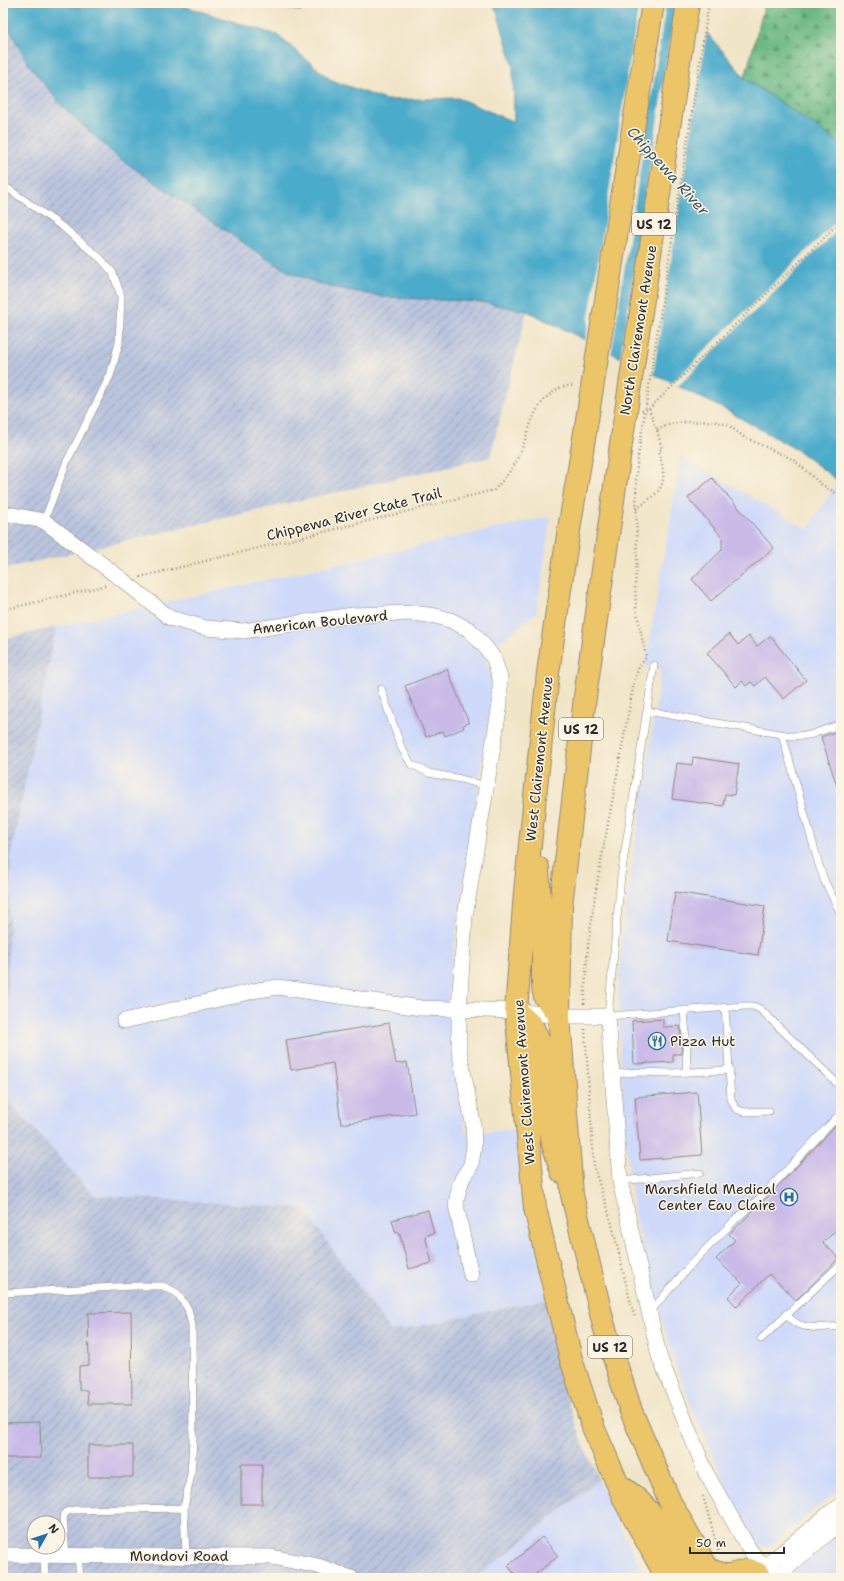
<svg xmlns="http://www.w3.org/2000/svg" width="844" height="1581" font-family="'Shantell Sans',sans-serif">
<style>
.built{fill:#cfdafa}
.industrial{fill:url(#industrial-furrows);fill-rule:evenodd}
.forest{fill:url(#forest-firs);stroke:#4b7256}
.water{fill:#4cabcb;stroke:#3c6b7b}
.pier{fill:#f1e5c8}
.building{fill:#c9bae8}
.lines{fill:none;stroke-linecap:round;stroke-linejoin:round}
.lane-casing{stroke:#8e887a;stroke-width:8}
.street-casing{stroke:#8e887a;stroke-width:16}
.primary-casing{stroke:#8e887a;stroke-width:24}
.path{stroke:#8e887a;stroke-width:2.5;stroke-dasharray:1 3;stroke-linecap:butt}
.lane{stroke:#fff;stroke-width:7}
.street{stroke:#fff;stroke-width:15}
.primary{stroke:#ecc569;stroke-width:22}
.primary-bridge-casing{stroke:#8e887a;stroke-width:24;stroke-linecap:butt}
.path-bridge{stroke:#8e887a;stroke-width:2.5;stroke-dasharray:1 3;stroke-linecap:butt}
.primary-bridge{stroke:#ecc569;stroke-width:22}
.labels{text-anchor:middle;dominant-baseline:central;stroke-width:3;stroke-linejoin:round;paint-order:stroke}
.shield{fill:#fcf5e5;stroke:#6a6863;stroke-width:1}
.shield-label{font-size:13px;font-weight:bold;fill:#2b2b2b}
.street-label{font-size:14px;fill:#2b2b2b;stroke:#fcf5e5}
.poi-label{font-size:14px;fill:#2b2b2b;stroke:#fcf5e5;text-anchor:start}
.water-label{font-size:15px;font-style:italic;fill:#375863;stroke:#fcf5e5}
</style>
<defs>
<pattern id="industrial-furrows" width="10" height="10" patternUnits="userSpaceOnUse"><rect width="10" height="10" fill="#bac4de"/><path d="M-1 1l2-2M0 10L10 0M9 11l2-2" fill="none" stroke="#979fb4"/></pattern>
<pattern id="forest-firs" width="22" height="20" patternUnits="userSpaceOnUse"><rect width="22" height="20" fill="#6bb882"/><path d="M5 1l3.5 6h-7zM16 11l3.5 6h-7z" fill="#58966b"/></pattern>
</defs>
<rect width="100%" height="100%" fill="#fcf5e5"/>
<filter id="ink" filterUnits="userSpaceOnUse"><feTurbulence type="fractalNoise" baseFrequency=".025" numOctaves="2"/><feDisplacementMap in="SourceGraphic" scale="8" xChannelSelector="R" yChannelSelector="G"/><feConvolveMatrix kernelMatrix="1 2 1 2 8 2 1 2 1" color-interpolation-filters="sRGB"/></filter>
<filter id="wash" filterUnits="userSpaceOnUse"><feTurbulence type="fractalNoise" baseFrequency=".012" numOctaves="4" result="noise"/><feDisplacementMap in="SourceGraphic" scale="16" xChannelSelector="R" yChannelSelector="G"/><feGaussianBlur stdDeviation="0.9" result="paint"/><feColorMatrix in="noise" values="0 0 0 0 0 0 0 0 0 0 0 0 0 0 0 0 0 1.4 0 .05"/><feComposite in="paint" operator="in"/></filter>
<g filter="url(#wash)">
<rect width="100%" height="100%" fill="#f1e5c8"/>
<path class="built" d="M 681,457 L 808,529 L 838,481 L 841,483 L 841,1489 L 770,1546 L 765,1547 L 759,1545 L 755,1540 L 730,1494 L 690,1403 L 674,1361 L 647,1269 L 634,1213 L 623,1120 L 619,1027 L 619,980 L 622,936 L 661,669 L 645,667 Z
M 551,516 L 537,612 L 484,655 L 492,679 L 493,688 L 462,900 L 454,948 L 448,995 L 460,1101 L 466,1134 L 517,1129 L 546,1299 L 391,1333 L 303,1208 L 94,1195 L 4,1096 L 11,854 L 56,627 Z
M 599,1480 L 616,1520 L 647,1578 L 476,1578 Z
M 841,1533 L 841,1578 L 786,1578 L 787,1576 Z"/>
<path class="industrial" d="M 3,18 L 29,65 L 266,258 L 291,273 L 326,286 L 384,297 L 481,302 L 527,311 L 490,457 L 3,569 Z
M 56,627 L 11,854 L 4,1096 L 94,1195 L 303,1208 L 391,1332 L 546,1299 L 558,1365 L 569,1403 L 583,1444 L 599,1480 L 476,1578 L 3,1578 L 3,639 ZM 34,1523 L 58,1523 L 58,1547 L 34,1547 Z"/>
<path class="forest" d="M 262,3 L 309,3 L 300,11 Z
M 765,3 L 841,3 L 841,144 L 745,78 Z"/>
<path class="water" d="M 3,3 L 180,3 L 184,6 L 277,35 L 331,80 L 386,100 L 458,98 L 514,122 L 513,65 L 497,12 L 491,3 L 682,3 L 745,78 L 841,144 L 841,483 L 797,450 L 726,410 L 527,311 L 481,302 L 384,297 L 326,286 L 291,273 L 266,258 L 119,158 L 64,108 L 29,65 L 3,18 Z"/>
<path class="pier" d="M 639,3 L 666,3 L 611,355 L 585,343 Z
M 676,3 L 684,3 L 707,30 L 653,376 L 620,360 Z
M 841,217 L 841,227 L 676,388 L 670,385 Z"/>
<g id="blocks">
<path class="building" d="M 712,478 L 774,548 L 711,601 L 692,579 L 722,550 L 722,537 L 688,498 Z
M 729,634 L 738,645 L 749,636 L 757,646 L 770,636 L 806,680 L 784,699 L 765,677 L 755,686 L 751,682 L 746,686 L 742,681 L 736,687 L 707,653 Z
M 447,669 L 469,723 L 463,725 L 464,728 L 445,736 L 443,731 L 426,737 L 405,686 Z
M 841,730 L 841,792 L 839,792 L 821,737 Z
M 693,757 L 739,764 L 734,795 L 725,794 L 723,806 L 672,799 L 677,763 L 692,765 Z
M 675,892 L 765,906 L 758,955 L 668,941 Z
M 663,1019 L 663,1027 L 680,1026 L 682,1054 L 673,1054 L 673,1062 L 634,1064 L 632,1021 Z
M 389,1023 L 396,1064 L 407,1062 L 415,1113 L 341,1124 L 333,1063 L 291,1070 L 286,1040 Z
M 697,1092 L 702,1155 L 640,1160 L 635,1097 Z
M 841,1120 L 841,1225 L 823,1243 L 839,1258 L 796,1300 L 769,1274 L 737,1307 L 728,1297 L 742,1283 L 716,1259 L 735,1240 L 729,1234 L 770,1195 Z
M 428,1210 L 434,1233 L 425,1236 L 432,1263 L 409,1269 L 399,1232 L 396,1233 L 392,1220 Z
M 131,1312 L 132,1404 L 88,1404 L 87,1390 L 79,1390 L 79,1366 L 89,1365 L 88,1313 Z
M 40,1422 L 41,1458 L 3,1458 L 3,1423 Z
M 88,1445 L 133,1445 L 133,1477 L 88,1477 Z
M 241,1464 L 262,1464 L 262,1504 L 241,1504 Z
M 542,1537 L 558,1556 L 531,1578 L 518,1578 L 508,1566 Z"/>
</g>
</g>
<g filter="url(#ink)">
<use href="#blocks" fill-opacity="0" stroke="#8e887a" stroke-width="1"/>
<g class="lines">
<defs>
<path id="lane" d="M 3,185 L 64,228 L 101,259 L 113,273 L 121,296 L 119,343 L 110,376 L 67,461 L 44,521
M 654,665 L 621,876 L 608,1016 L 745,1006 L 753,1006 L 760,1009 L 841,1087
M 381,689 L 401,747 L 411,764 L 429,773 L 461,779 L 486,786
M 647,711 L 792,736 L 810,735 L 841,724
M 782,734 L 819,865 L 825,882 L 841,914
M 725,1007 L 731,1099 L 736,1109 L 744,1112 L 769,1111
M 684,1010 L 687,1048 L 686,1072
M 612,1074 L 640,1072 L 671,1073 L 730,1070
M 620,1181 L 700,1173
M 3,1293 L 135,1286 L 163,1286 L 177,1293 L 188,1309 L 192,1325 L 193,1439 L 191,1474 L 184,1508
M 649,1313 L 694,1261 L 735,1220 L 766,1192 L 841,1113
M 786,1314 C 789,1317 792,1321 796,1323 C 809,1330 827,1327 841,1326
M 761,1339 L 841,1264
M 44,1555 L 45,1578
M 66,1556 L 63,1517 L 66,1512 L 73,1510 L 184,1508 L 186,1556
M 78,1556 L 80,1578"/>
<path id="street" d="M 3,513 L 44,521 L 124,581 L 170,618 L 206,628 L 243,631 L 353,615 L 412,613 L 436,616 L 450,620 L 470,630 L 487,649 L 494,659 L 500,678 L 500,704 L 465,916 L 459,1010 L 459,1050 L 473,1123 L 474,1146 L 471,1165 L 462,1179 L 458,1193 L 456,1205 L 471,1275
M 124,1021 L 258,990 L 278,987 L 421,1008 L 516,1011 L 559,1016 L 608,1016 L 620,1181 L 659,1356 L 706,1473 L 748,1547 L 763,1568
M 3,1555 L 272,1557 L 318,1566 L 351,1578
M 757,1575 L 774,1559 L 831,1512 L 841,1506
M 775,1578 L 841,1522"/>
<path id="primary" d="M 587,420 L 566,548 L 548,673 L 525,892 L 516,1011 L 535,1208 L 571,1359 L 593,1427 L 626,1503 L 667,1578
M 621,444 L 585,697 L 561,906 L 559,1016 L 572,1195 L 604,1326 L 631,1411 L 670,1502 L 713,1578
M 538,868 L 543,951 L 543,988 L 545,997 L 559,1016
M 516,1011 L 532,1026 L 541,1046 L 549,1128 L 554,1147 L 562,1172
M 623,1488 C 655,1510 673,1545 692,1578
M 708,1569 L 723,1575 L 730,1575 L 749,1570 L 758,1574"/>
</defs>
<use href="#lane" class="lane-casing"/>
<use href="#street" class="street-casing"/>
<use href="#primary" class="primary-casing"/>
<path class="path" d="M 649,409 L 841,221
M 642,411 L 649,409
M 657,430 L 671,424 L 685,422 L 714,421 L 728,425 L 744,437 L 794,460 L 821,484 L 841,496
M 636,509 C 666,488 667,485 659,450 L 662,449 L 657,430 L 649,409
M 140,577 L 494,490 C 504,479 513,469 519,455 C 530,432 531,406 555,391 C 560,387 568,385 575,386
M 3,610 L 108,585
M 584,1004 L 588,946 L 596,889 L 634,682 L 639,667 L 646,657 L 636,608 L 635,587 L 637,559 L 636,476 L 638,456
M 585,1029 L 594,1166 C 599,1186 607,1205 612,1225 C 620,1256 626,1287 635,1318
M 703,1496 L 719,1553"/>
<use href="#lane" class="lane"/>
<use href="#street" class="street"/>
<use href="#primary" class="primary"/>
<defs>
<path id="primary-bridge" d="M 587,420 L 653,3
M 621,444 L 688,3"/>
</defs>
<use href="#primary-bridge" class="primary-bridge-casing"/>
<path class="path-bridge" d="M 638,456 L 709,3"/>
<use href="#primary-bridge" class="primary-bridge"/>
</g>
</g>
<defs>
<symbol id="restaurant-ring" viewBox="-11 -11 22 22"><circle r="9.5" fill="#fcf5e5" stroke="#1f6fb2" stroke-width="1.5"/><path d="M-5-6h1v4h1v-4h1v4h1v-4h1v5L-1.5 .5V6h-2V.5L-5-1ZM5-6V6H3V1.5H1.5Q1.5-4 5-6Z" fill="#1f6fb2"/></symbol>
<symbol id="hospital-ring" viewBox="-11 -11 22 22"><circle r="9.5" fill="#fcf5e5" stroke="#1f6fb2" stroke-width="1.5"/><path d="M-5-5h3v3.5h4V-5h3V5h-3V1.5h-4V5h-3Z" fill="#1f6fb2"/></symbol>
</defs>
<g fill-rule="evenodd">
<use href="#restaurant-ring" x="647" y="1031" width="20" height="20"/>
<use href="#hospital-ring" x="779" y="1187" width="20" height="20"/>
</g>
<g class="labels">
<g class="shield">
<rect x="632" y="213" width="44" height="22" rx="3"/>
<rect x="559" y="718" width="44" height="22" rx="3"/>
<rect x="588" y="1336" width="44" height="22" rx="3"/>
</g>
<g class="shield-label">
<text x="654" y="224">US 12</text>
<text x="581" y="729">US 12</text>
<text x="610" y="1347">US 12</text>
</g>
<g class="street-label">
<text transform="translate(638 330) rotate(-81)">North Clairemont Avenue</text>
<text transform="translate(354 514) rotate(-14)">Chippewa River State Trail</text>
<text transform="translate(320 622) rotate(-6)">American Boulevard</text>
<text transform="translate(539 759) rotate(-84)">West Clairemont Avenue</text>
<text transform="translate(524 1082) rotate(-94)">West Clairemont Avenue</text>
<text x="179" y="1556">Mondovi Road</text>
</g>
<g class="poi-label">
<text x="670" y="1041">Pizza Hut</text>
<text x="776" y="1189" text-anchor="end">Marshfield Medical<tspan x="776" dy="16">Center Eau Claire</tspan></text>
</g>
<g class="water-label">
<text transform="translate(668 171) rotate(48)">Chippewa River</text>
</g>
</g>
<rect width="844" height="1581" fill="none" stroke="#fcf5e5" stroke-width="16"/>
<g transform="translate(46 1535) rotate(51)"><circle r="19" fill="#fcf5e5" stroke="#a8a49b"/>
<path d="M0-3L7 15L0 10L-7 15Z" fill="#1f6fb2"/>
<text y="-6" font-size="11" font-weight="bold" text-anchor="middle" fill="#2b2b2b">N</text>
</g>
<path d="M690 1547v6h94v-6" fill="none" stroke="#2b2b2b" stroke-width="2"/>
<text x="696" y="1547" font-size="12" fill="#2b2b2b" stroke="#fcf5e5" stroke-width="3" paint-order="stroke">50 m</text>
</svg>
